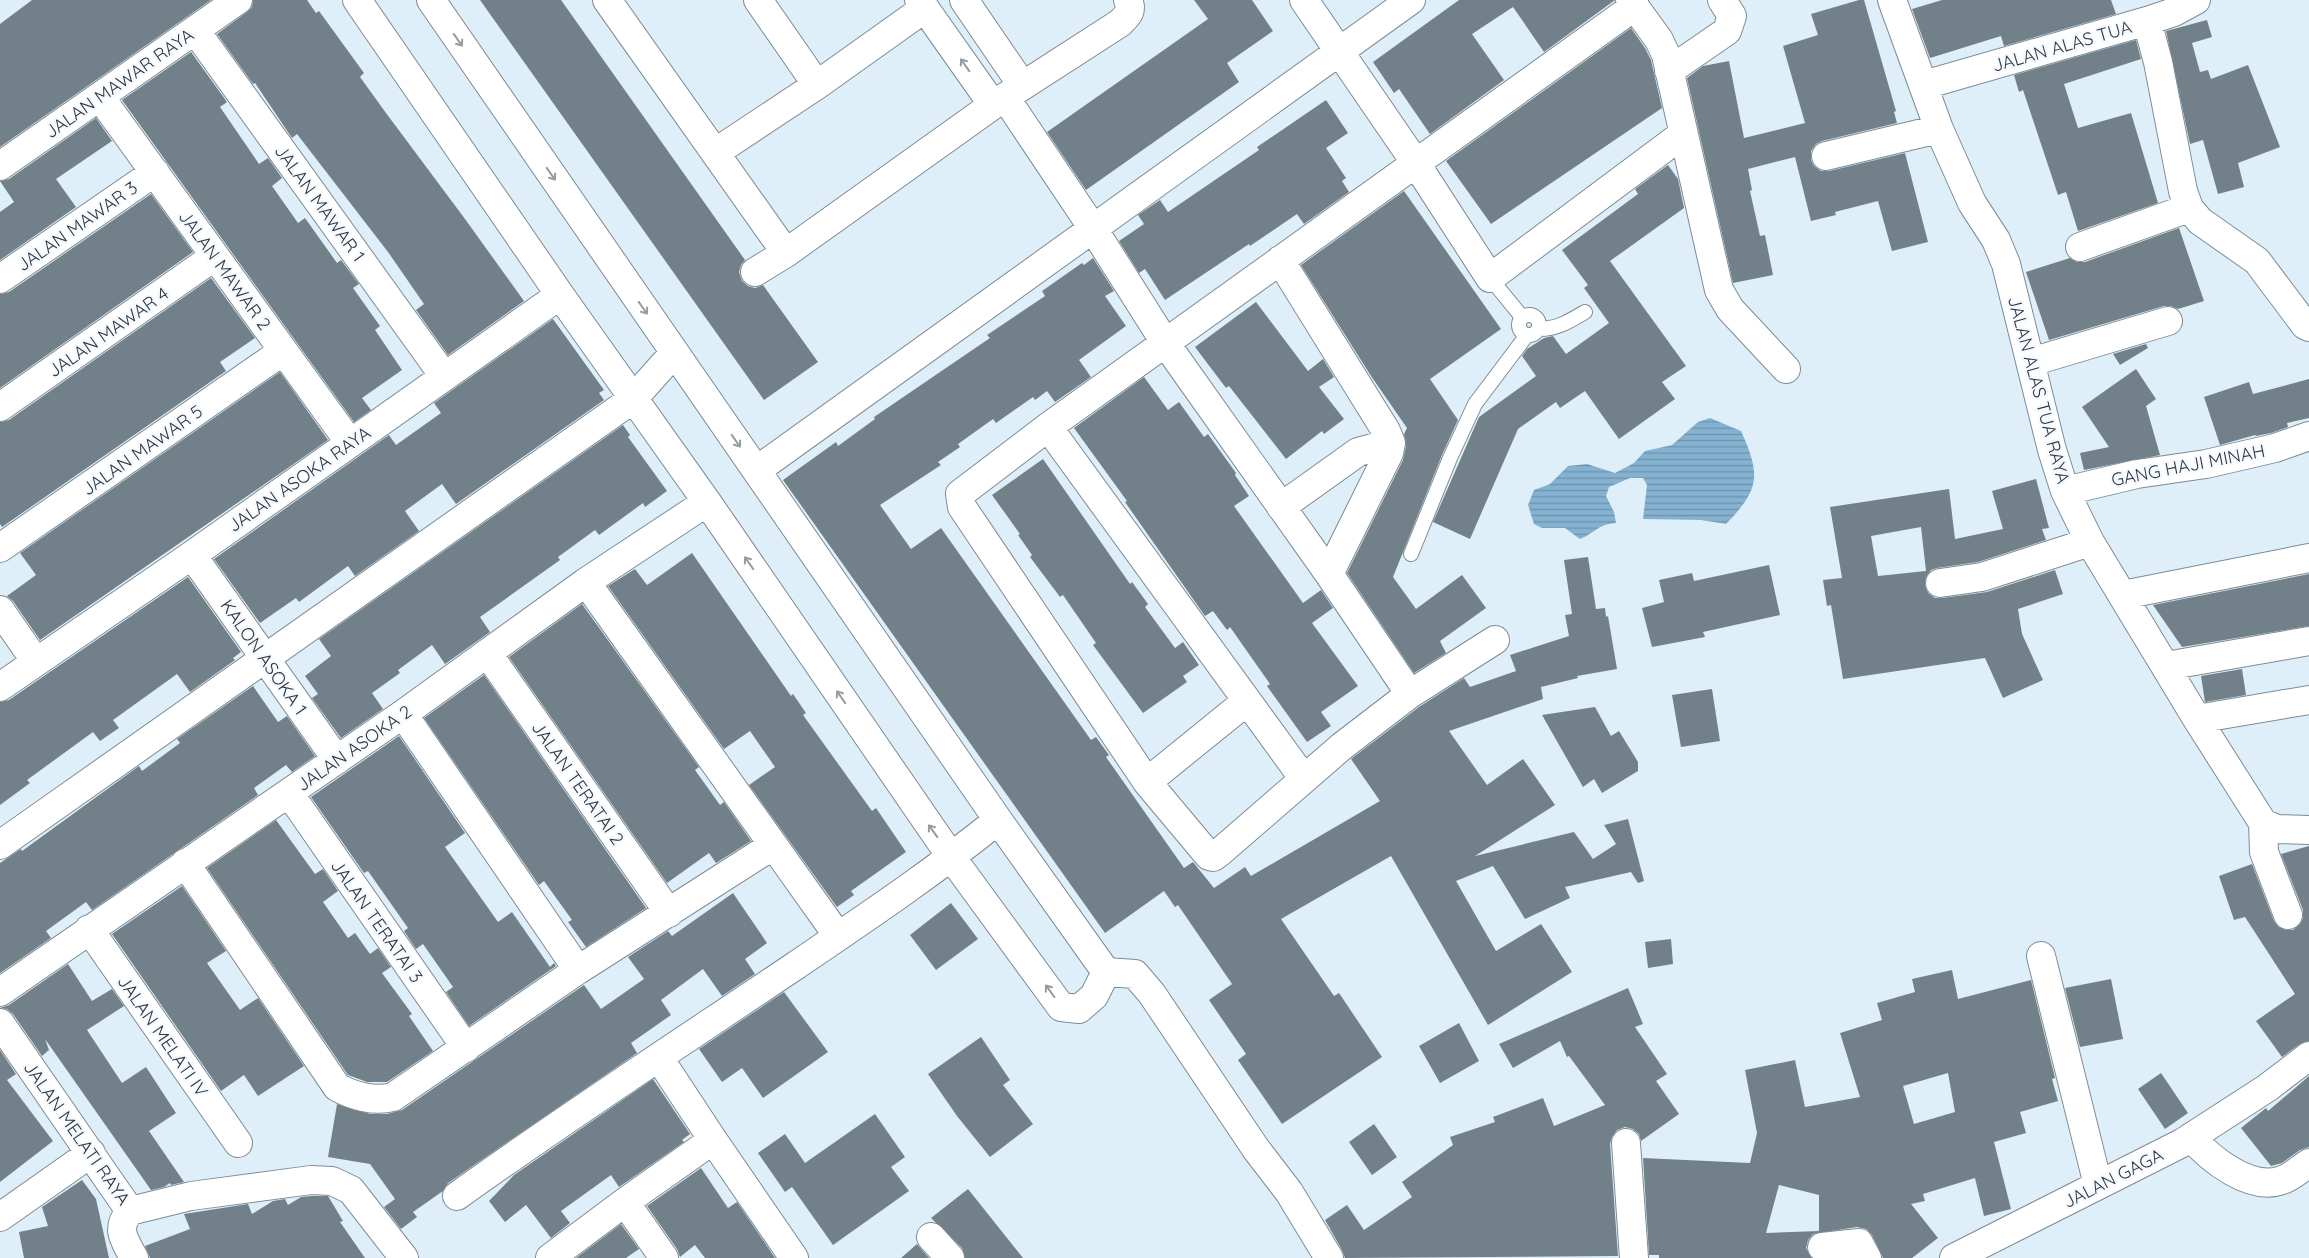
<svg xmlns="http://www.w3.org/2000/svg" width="2309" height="1258" font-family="Quicksand,sans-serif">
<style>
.water{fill:url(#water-rules)}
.building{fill:#72808a;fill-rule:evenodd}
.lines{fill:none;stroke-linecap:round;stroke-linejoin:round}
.service-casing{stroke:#7d8b95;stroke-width:16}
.minor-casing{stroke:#7d8b95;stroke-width:30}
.service{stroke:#fff;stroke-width:14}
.minor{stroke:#fff;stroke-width:28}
.oneway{stroke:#989c9e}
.labels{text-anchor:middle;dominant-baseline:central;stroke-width:5;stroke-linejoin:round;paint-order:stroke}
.street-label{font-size:18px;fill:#32383c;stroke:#f4faff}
</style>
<defs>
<pattern id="water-rules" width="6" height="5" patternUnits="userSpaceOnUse" patternTransform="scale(1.25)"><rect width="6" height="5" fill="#85b2d0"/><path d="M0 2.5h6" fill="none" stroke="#6d92aa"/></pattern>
</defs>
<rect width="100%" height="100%" fill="#dfeffa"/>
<path class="water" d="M 1710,418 L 1741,431 C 1761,475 1760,489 1726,524 L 1701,520 L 1643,519 L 1647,485 L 1643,478 L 1630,478 L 1609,487 L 1606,496 L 1614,512 L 1616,523 C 1596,525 1597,532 1580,539 L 1565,528 L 1542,528 L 1534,524 L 1528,505 L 1534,490 L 1550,484 L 1568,466 L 1587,464 L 1615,473 L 1634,463 L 1645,451 L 1672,445 L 1698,422 Z"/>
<path class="building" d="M 32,0 L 211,0 L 0,147 L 0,24 Z
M 253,0 L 307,0 L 316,13 L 319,11 L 364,73 L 360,77 L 386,113 L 465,219 L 524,301 L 448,355 L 416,310 L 424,304 L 388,252 L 297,134 L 292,138 L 255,83 L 253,84 L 217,34 L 247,12 L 252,7 Z
M 480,0 L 561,0 L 745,260 L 741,265 L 739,272 L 742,281 L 748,286 L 755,288 L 763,285 L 818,362 L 764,400 Z
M 1194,0 L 1252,0 L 1273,31 L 1227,63 L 1239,82 L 1086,190 L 1047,132 L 1208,19 Z
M 1459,0 L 1615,0 L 1544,52 L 1513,7 L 1472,34 L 1504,80 L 1430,134 L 1399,89 L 1394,93 L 1373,62 Z
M 1859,0 L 1864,0 L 1896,111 L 1894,112 L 1897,123 L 1822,141 L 1816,144 L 1811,151 L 1811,160 L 1814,166 L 1821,171 L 1829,171 L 1905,153 L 1928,242 L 1892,251 L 1878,201 L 1835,212 L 1836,215 L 1811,221 L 1795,157 L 1748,169 L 1752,190 L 1750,191 L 1760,236 L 1765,235 L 1773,275 L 1733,283 L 1687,78 L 1703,66 L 1729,61 L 1744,138 L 1805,123 L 1783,46 L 1818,35 L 1811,14 Z
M 1942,0 L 2111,0 L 2116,14 L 2004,46 L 2001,36 L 1930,58 L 1912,9 Z
M 2207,20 L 2212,37 L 2192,43 L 2200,72 L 2208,70 L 2211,79 L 2248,65 L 2280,147 L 2238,163 L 2244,187 L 2218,194 L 2203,140 L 2190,144 L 2166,31 Z
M 1631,28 L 1645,48 L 1651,60 L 1662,108 L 1491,224 L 1446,161 Z
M 2136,40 L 2141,59 L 2064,84 L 2078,128 L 2131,113 L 2158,203 L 2078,231 L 2066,192 L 2058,195 L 2023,90 L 2019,92 L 2014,75 Z
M 191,52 L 227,102 L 220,107 L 259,164 L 268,158 L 282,178 L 272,186 L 298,223 L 305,218 L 337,263 L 341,260 L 359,284 L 353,288 L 380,326 L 375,330 L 402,370 L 362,398 L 371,410 L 354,422 L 122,100 Z
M 1326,100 L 1348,133 L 1326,148 L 1346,178 L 1342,181 L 1349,192 L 1304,224 L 1297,214 L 1250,246 L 1249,244 L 1165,300 L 1145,269 L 1139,273 L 1119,241 L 1144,224 L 1138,215 L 1160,200 L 1168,212 L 1259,150 L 1257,147 Z
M 96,118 L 112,141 L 56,179 L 76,207 L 0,260 L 0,212 L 14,202 L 0,181 L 9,179 Z
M 1668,165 L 1678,179 L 1684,208 L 1610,261 L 1686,366 L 1662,382 L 1675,399 L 1619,439 L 1585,391 L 1560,408 L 1556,402 L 1518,429 L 1470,539 L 1433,522 L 1479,417 L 1536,376 L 1522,356 L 1527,349 L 1544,338 L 1553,336 L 1566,354 L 1609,323 L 1584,288 L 1588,285 L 1562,250 L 1638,194 L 1635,189 Z
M 1404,191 L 1501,329 L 1430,379 L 1458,420 L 1442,455 L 1393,577 L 1416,609 L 1462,575 L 1486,608 L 1440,641 L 1446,653 L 1414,673 L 1347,573 L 1403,460 L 1406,446 L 1404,434 L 1407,428 L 1371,376 L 1301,265 Z
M 151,194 L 193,252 L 0,388 L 0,294 L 9,292 Z
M 2179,228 L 2204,301 L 2178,309 L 2171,306 L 2164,306 L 2049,340 L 2026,272 L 2070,258 L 2077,262 L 2085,262 Z
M 1093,258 L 1114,291 L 1105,296 L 1126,326 L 1079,360 L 1091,377 L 1055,402 L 1047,391 L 1035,400 L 1033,397 L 996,423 L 993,419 L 958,444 L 960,447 L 938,462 L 941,465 L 880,505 L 911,549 L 941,528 L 1091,740 L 1096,737 L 1109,755 L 1106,757 L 1184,868 L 1193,862 L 1214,888 L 1245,867 L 1251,876 L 1380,801 L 1351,759 L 1419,707 L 1464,678 L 1470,687 L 1516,671 L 1510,655 L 1569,636 L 1565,615 L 1572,614 L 1564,560 L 1588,557 L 1596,609 L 1605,608 L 1606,617 L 1608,616 L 1617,669 L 1577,676 L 1578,678 L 1541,687 L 1543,699 L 1449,731 L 1487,785 L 1523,759 L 1555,805 L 1475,856 L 1574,832 L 1593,859 L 1616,844 L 1604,825 L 1628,819 L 1644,881 L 1638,883 L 1631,872 L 1565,887 L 1570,898 L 1525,919 L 1493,866 L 1456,881 L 1496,951 L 1541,924 L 1572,972 L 1488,1025 L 1391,856 L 1281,919 L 1334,996 L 1339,993 L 1382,1057 L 1282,1124 L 1238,1060 L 1246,1054 L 1209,1000 L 1232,984 L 1178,905 L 1175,907 L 1164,891 L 1105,933 L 783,480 L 836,442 L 838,446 L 875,419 L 874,417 L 990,338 L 987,335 L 1045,296 L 1042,291 L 1082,263 L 1084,265 Z
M 211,278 L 255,338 L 220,362 L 226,371 L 2,527 L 0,524 L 0,422 L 9,420 Z
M 1256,302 L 1308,371 L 1323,359 L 1334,377 L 1319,387 L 1344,419 L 1324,434 L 1322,431 L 1286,459 L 1229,386 L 1226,388 L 1195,347 Z
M 553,319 L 604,390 L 599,393 L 604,400 L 456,504 L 442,484 L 405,511 L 419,531 L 355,576 L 348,566 L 299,602 L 296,598 L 260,623 L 214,559 L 389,435 L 396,445 L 441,413 L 434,403 Z
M 2146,344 L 2148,348 L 2120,365 L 2113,354 Z
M 2136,369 L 2156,399 L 2146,406 L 2160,455 L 2084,470 L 2080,453 L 2109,447 L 2082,407 Z
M 280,372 L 328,440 L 40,640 L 13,601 L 7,596 L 36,575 L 20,553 Z
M 1144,377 L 1168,410 L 1179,402 L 1204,437 L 1208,434 L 1236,473 L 1235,475 L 1249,496 L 1234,506 L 1303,603 L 1321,590 L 1333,608 L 1312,623 L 1358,686 L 1321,712 L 1331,726 L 1307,742 L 1267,686 L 1270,684 L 1230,627 L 1227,630 L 1213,611 L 1205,616 L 1125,502 L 1127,501 L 1074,428 Z
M 2309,379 L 2309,418 L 2287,423 L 2288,427 L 2271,433 L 2256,436 L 2255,435 L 2220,445 L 2204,397 L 2249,382 L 2253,394 Z
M 623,425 L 630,435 L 628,437 L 667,491 L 645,507 L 643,503 L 599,535 L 595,530 L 558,557 L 560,560 L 480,617 L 490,632 L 445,664 L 432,645 L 398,670 L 400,673 L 372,693 L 383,709 L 341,738 L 312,698 L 318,694 L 305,676 L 331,656 L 319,639 Z
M 1043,459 L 1130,584 L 1132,582 L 1148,604 L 1145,607 L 1175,648 L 1183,642 L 1199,665 L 1183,676 L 1187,682 L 1143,713 L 1093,645 L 1096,643 L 1063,595 L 1060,597 L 1030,557 L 1032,555 L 1018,535 L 1020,534 L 992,495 Z
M 2036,479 L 2049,528 L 2042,529 L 2046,540 L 1978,562 L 1937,568 L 1931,570 L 1926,577 L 1925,585 L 1928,593 L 1935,598 L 1942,598 L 1987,592 L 2055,570 L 2063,594 L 2018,609 L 2022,634 L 2043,680 L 2003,698 L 1985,658 L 1843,679 L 1831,605 L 1827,606 L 1823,580 L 1842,578 L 1830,507 L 1949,489 L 1955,539 L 2003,529 L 1992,491 ZM 1921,527 L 1926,571 L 1878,576 L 1871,536 Z
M 692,553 L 791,696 L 793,694 L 806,713 L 803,715 L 872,811 L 876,808 L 906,852 L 851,891 L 854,895 L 837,907 L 749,785 L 775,767 L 750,731 L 724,749 L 608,586 L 635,569 L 647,585 Z
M 1769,565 L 1780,615 L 1703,632 L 1705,637 L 1652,647 L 1642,608 L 1664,602 L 1659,580 L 1692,573 L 1694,581 Z
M 2309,574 L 2309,626 L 2182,647 L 2153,605 Z
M 188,577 L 241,652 L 233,658 L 235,660 L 190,692 L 177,674 L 113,720 L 119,728 L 100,741 L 93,732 L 27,780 L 30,783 L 0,805 L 0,702 L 9,700 Z
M 582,604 L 699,767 L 695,770 L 720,805 L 724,802 L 751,841 L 716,863 L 709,853 L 667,883 L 509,657 Z
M 2242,669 L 2246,695 L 2205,702 L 2201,676 Z
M 484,675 L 646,908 L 586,947 L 568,922 L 572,920 L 544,881 L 539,885 L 424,718 Z
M 253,686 L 278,722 L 287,716 L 315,756 L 292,772 L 286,765 L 254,788 L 258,795 L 92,910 L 86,902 L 46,931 L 51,938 L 0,973 L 0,863 L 21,849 L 22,851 L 139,766 L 142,771 L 180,743 L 177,739 Z
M 1712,689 L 1720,741 L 1681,747 L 1672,695 Z
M 1595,707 L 1611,736 L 1619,731 L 1638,762 L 1638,771 L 1602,793 L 1594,779 L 1583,787 L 1542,715 Z
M 399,736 L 465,833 L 445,847 L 498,922 L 512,912 L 550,967 L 554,963 L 556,966 L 469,1026 L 446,992 L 453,987 L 423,944 L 416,949 L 404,931 L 408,928 L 368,871 L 364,873 L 311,797 Z
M 276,820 L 315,874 L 323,869 L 338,891 L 323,902 L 348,938 L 355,933 L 370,954 L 378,948 L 391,967 L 382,973 L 412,1014 L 409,1016 L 433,1051 L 387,1082 L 367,1082 L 348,1075 L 207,868 Z
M 2309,846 L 2309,1041 L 2300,1044 L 2282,1057 L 2256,1021 L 2295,994 L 2245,917 L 2234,920 L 2219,876 L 2252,864 L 2274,921 L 2279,927 L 2285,930 L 2293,930 L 2300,924 L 2303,918 L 2303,910 L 2281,854 Z
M 182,886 L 226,951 L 207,963 L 240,1010 L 258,998 L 304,1066 L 258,1096 L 244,1075 L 221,1091 L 112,934 Z
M 733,893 L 767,943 L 745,959 L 755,974 L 722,996 L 703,969 L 661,1000 L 671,1015 L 631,1043 L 637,1053 L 448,1183 L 443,1191 L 413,1212 L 417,1217 L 401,1229 L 384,1207 L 395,1199 L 370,1164 L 328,1157 L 337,1104 L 370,1114 L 387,1114 L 402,1110 L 584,985 L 601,1009 L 644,979 L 628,957 L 668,931 L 672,936 Z
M 951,903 L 978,939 L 936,970 L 910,935 Z
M 1671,939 L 1673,964 L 1648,968 L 1645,942 Z
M 68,964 L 92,1001 L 112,989 L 124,1006 L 87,1030 L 122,1083 L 146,1067 L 176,1113 L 149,1131 L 184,1182 L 171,1185 L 170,1183 L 164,1187 L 151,1190 L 45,1039 L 49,1050 L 42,1056 L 13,1014 L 7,1009 L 0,1008 L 9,1005 Z
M 1952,970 L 1958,999 L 2031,980 L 2055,1078 L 2052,1079 L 2058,1101 L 2020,1112 L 2026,1133 L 1994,1142 L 2011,1209 L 1984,1216 L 1975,1178 L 1923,1194 L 1925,1201 L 1911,1204 L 1938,1238 L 1912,1258 L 1883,1258 L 1872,1235 L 1866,1229 L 1857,1227 L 1813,1234 L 1808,1240 L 1806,1248 L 1812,1258 L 1659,1258 L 1659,1255 L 1649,1255 L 1643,1158 L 1750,1163 L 1757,1133 L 1745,1070 L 1795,1060 L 1805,1107 L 1860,1097 L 1840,1033 L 1882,1020 L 1877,1003 L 1915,992 L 1912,979 ZM 1948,1073 L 1955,1112 L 1914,1124 L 1903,1086 ZM 1779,1185 L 1819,1195 L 1819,1231 L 1766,1233 Z
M 2111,979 L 2123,1039 L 2080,1047 L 2065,988 Z
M 1628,988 L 1643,1024 L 1635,1027 L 1667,1074 L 1656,1081 L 1679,1114 L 1641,1141 L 1639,1134 L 1633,1129 L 1625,1127 L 1617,1130 L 1612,1137 L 1610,1144 L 1618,1256 L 1345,1258 L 1342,1250 L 1325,1220 L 1347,1205 L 1364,1230 L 1412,1197 L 1402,1182 L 1453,1145 L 1450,1137 L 1495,1122 L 1493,1117 L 1543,1098 L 1554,1126 L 1605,1105 L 1569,1056 L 1567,1057 L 1560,1041 L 1513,1068 L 1499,1044 Z
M 784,992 L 828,1052 L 763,1098 L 742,1068 L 722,1082 L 699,1049 Z
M 1459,1023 L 1479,1061 L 1440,1083 L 1419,1046 Z
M 981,1037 L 1010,1080 L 1003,1085 L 1033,1124 L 990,1157 L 957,1116 L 928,1074 Z
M 0,1050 L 16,1074 L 7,1080 L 53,1141 L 0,1182 Z
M 2161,1073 L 2188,1113 L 2165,1129 L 2138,1089 Z
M 2309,1076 L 2309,1147 L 2300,1150 L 2282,1163 L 2271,1166 L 2241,1128 L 2266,1108 L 2268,1111 Z
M 653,1079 L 690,1134 L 682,1140 L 684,1142 L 619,1187 L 611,1175 L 561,1211 L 570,1223 L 551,1238 L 526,1205 L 505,1222 L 489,1201 L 514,1175 Z
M 875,1114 L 905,1157 L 891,1167 L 909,1191 L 833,1245 L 792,1187 L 785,1192 L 758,1153 L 785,1134 L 805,1163 Z
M 1374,1124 L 1397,1157 L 1372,1175 L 1349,1142 Z
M 701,1168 L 728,1208 L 737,1202 L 775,1258 L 705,1258 L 695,1245 L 680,1257 L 677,1249 L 647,1206 Z
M 82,1180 L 96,1199 L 109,1258 L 24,1258 L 19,1232 L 48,1226 L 42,1207 Z
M 968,1189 L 1023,1258 L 965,1258 L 962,1248 L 931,1218 Z
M 312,1196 L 328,1196 L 343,1221 L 340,1222 L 365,1258 L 150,1258 L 145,1246 L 190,1229 L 184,1214 L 248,1204 L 252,1214 L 273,1201 L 285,1199 L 288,1205 L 301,1197 Z
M 621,1224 L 639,1249 L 626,1258 L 576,1258 Z
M 917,1244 L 929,1258 L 901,1258 Z"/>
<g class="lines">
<defs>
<path id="service" d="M 1490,278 L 1522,317
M1519 325a10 10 0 1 1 20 0a10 10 0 1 1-20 0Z
M 1539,329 C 1557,329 1570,321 1585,312
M 1411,554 L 1450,458 L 1475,404 L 1527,335"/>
<path id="minor" d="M 357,0 L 560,295 L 707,502 L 952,858 L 1061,1007 L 1079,1009 L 1094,996 L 1106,972
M 431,0 L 998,820 L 1106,972
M 607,0 L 786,253
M 758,0 L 817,85
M 919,0 L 993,105
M 964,0 L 1022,85
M 1304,0 L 1415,162 L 1490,278 L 1683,134
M 1630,0 L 1659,40 L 1666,55 L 1719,290 L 1730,309 L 1786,369
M 1892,0 L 1939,129 L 1972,203 L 1996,240 L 2006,264 L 2052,450 L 2065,491 L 2090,542 L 2197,719 L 2263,823 L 2277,829 L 2309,830
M 2147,21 L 2158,62 L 2183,191 L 2189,208 L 2200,221 L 2257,261 L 2305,325 L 2309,327
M 195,30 L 444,376
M 1669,71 L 1727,31 L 1732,16 L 1722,0
M 1924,85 L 2147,21 L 2174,12 L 2196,0
M 100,97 L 350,443
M 1005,97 L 1092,227 L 1166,344 L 1329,574 L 1410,694
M 716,152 L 817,85 L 925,8
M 1826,156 L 1939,129
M 0,166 L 238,0
M 2080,247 L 2189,208
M 1280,260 L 1386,431 L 1391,443 L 1389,453 L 1329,574
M 755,272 L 786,253 L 993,105 L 1120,23 C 1128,15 1133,11 1128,0
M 0,279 L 155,172
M 2031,362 L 2168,321
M 0,407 L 215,256
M 1048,427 L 1304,779
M 757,470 L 1411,0
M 2065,491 L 2137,474 L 2206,464 L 2275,448 L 2309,436
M 1281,507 L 1358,452 L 1391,443
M 0,548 L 283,351
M 192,555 L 337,760
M 586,582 L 838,936
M 1940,583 L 1982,577 L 2090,542
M 2123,595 L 2309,558
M 0,610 L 36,662
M 1495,640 L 1410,694 L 1341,747 L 1220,852 L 1213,857 L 1209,856 L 1147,782 L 962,507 L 960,494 L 1048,427 L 1635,6
M 488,654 L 669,913
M 2166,666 L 2309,641
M 0,687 L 192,555 L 560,295
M 403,714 L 578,970
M 2197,719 L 2309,700
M 1147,782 L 1247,701
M 289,793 L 466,1048
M 2263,823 L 2264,852 L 2288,915
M 0,845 L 633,399 L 674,353
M 185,863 L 337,1087 C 353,1096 374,1102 393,1097 L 578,970 L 772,846
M 89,929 L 238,1143
M 2041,956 L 2098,1185
M 1106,972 L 1135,974 L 1152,994 L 1256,1149 L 1289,1192 L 1329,1258
M 0,992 L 403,714 L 586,582 L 707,502
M 0,1023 L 130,1211
M 659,1058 L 713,1140 L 794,1258
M 2191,1137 C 2210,1159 2251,1192 2282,1180 C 2292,1177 2301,1168 2309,1163
M 1626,1143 L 1634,1258
M 457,1196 C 568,1116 682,1042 795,966 C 864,919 933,873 998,820
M 625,1202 L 664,1258
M 130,1211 L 191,1196 L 311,1180 L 332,1181 L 351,1190 L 404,1258
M 130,1211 C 115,1229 124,1239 134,1258
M 0,1217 L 91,1153
M 931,1237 L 950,1258
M 1822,1247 L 1859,1243 L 1867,1258
M 550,1258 L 625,1202 L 713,1140
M 1954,1258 L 2182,1143 L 2267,1088 L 2309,1056"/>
</defs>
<use href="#service" class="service-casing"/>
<use href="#minor" class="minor-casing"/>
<use href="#service" class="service"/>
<use href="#minor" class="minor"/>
</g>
<defs><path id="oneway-shaft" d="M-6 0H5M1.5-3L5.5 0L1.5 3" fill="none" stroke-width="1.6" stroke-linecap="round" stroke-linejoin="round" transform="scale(1.25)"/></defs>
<g class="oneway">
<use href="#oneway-shaft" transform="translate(458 40) rotate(55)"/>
<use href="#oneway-shaft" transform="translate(965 65) rotate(-125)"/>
<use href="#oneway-shaft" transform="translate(551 174) rotate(55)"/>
<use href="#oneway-shaft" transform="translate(643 308) rotate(55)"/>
<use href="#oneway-shaft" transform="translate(736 441) rotate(55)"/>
<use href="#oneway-shaft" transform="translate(749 563) rotate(-125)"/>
<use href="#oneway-shaft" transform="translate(841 697) rotate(-125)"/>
<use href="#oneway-shaft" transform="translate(933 831) rotate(-125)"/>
<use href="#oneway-shaft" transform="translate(1050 991) rotate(-126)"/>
</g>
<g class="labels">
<g class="street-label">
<text transform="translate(2062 46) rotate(-16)">JALAN ALAS TUA</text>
<text transform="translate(119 83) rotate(-35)">JALAN MAWAR RAYA</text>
<text transform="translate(320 203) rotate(54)">JALAN MAWAR 1</text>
<text transform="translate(77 226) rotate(-35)">JALAN MAWAR 3</text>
<text transform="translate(225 270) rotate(54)">JALAN MAWAR 2</text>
<text transform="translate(108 332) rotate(-35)">JALAN MAWAR 4</text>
<text transform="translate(2039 390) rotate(75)">JALAN ALAS TUA RAYA</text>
<text transform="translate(142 450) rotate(-35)">JALAN MAWAR 5</text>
<text transform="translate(2188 465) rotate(-11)">GANG HAJI MINAH</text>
<text transform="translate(299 479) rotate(-35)">JALAN ASOKA RAYA</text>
<text transform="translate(264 657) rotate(55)">KALON ASOKA 1</text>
<text transform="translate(354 748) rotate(-35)">JALAN ASOKA 2</text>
<text transform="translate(578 783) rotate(55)">JALAN TERATAI 2</text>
<text transform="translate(377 921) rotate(55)">JALAN TERATAI 3</text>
<text transform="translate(163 1036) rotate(55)">JALAN MELATI IV</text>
<text transform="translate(77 1133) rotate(55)">JALAN MELATI RAYA</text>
<text transform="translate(2113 1178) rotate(-27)">JALAN GAGA</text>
</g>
</g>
</svg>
